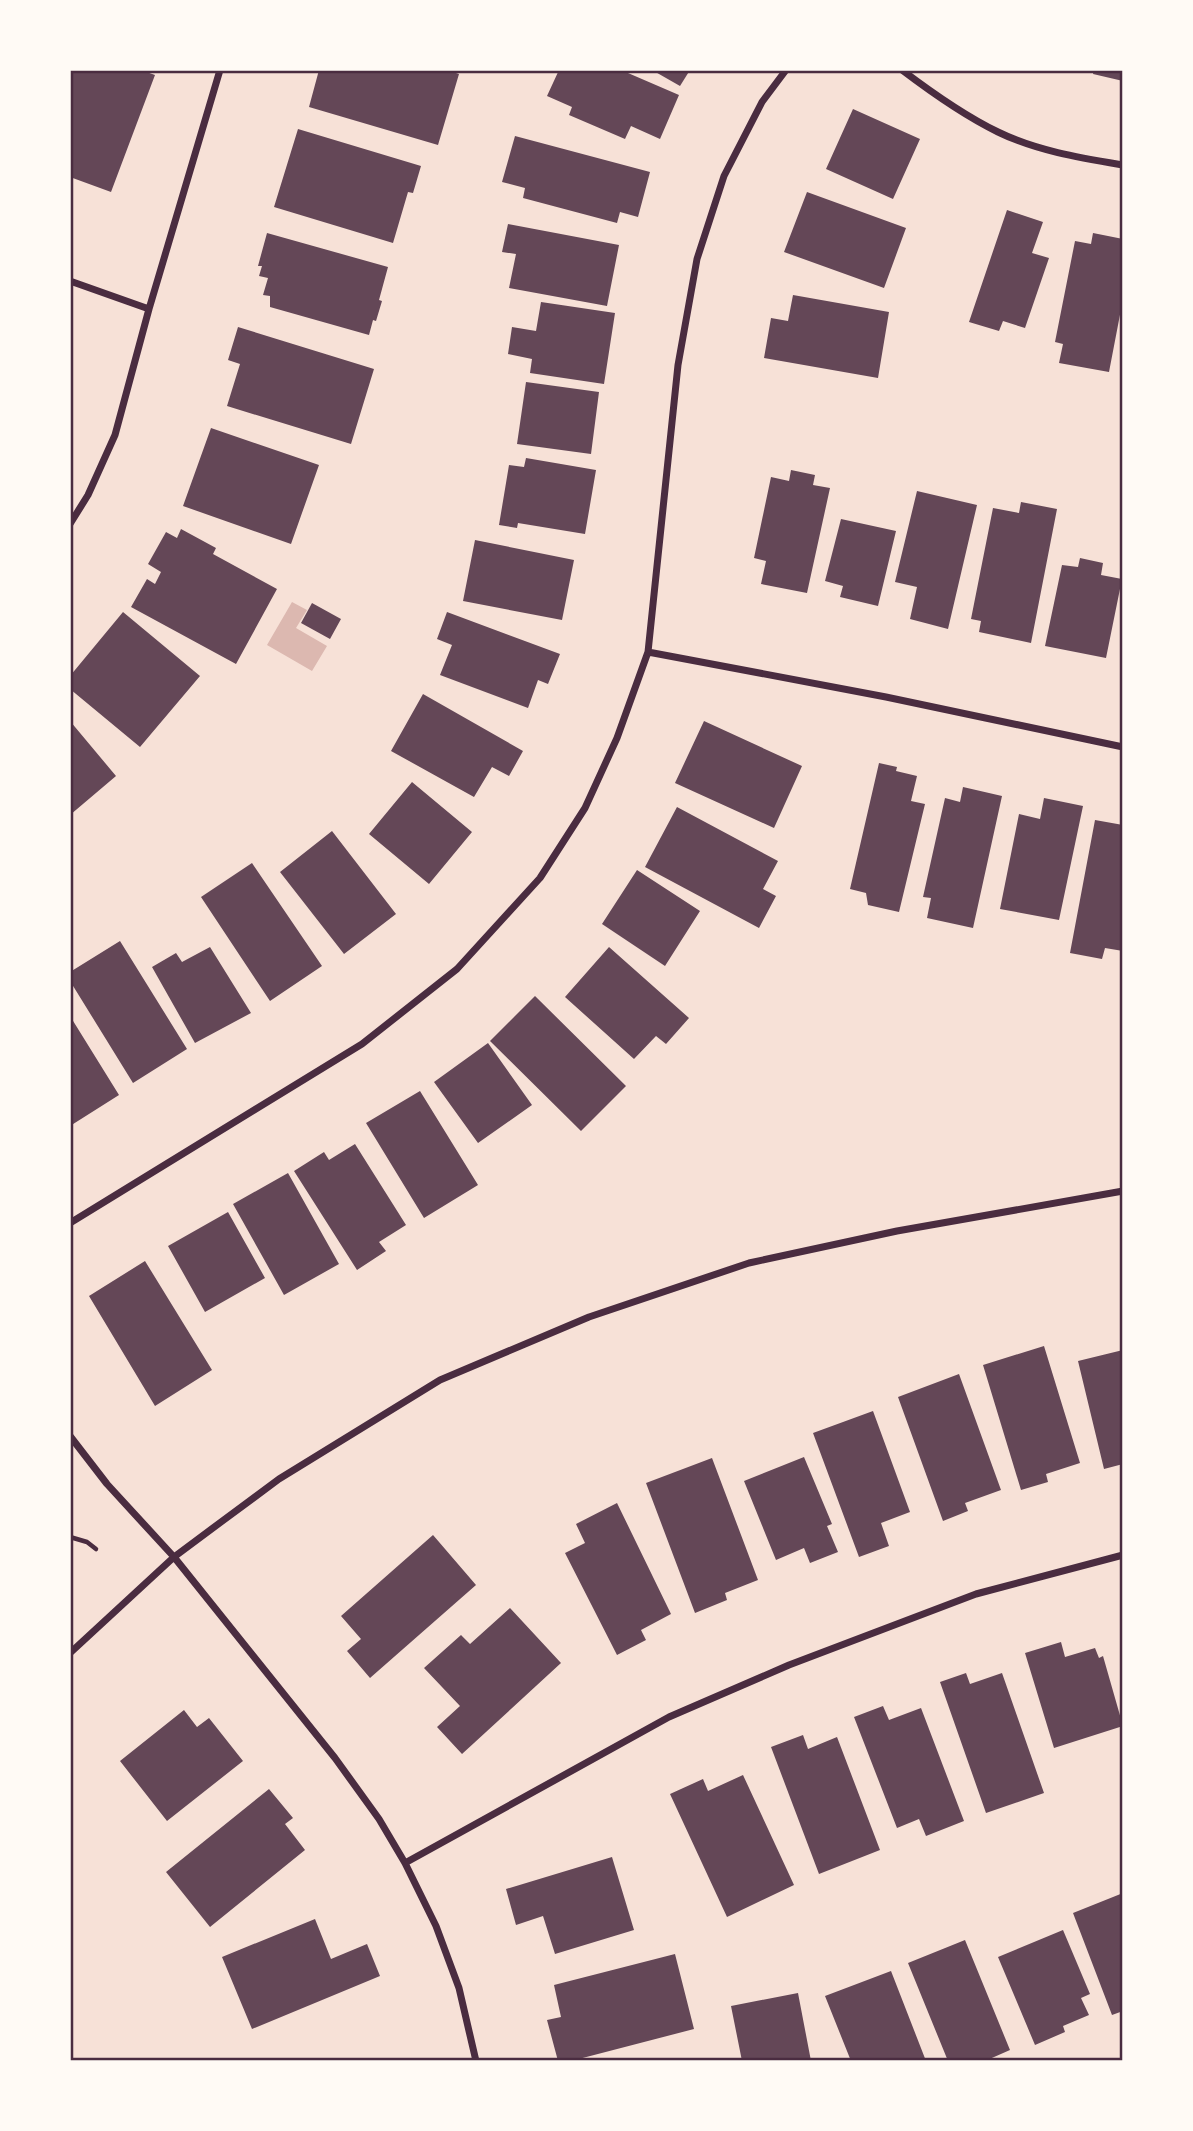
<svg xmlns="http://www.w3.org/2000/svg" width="1193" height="2131" font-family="'Alegreya Sans',sans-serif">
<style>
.water{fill:#dcb8b0}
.building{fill:#644757}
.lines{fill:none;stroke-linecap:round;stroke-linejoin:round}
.path{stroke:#4a2c40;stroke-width:4.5}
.minor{stroke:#4a2c40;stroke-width:7}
.neatline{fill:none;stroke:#4a2c40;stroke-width:2.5}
</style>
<rect width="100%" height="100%" fill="#f7e1d7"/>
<path class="water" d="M 292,602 L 307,610 L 296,628 L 327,646 L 312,671 L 267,645 Z"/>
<path class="building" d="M 70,70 L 141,70 L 155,75 L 111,192 L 70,177 Z
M 319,70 L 447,70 L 459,74 L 438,145 L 309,107 Z
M 559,70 L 602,70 L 608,72 L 609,70 L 621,70 L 679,95 L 660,139 L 631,126 L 625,139 L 569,115 L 572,107 L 547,96 Z
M 652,70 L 690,70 L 680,86 Z
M 1094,70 L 1123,70 L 1123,81 L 1093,74 Z
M 853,109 L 920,139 L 893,199 L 826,169 Z
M 298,129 L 421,166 L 413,193 L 408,192 L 393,243 L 274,207 Z
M 515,136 L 650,172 L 638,217 L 620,212 L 617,223 L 523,198 L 525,188 L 502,182 Z
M 807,192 L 906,228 L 884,288 L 784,252 Z
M 1007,210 L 1043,222 L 1032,253 L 1049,258 L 1025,328 L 1003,321 L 999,331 L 969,322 Z
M 508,224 L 619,245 L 607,306 L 509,288 L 516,254 L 502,252 Z
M 267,233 L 388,267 L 379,300 L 382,301 L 376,321 L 373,320 L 369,335 L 270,307 L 270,296 L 263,295 L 268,278 L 259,276 L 262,266 L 258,266 Z
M 1093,233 L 1123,239 L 1123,299 L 1109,372 L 1059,363 L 1063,344 L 1055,342 L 1075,241 L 1091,244 Z
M 793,295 L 889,312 L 878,378 L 764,358 L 771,318 L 788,321 Z
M 541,302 L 615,313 L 604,384 L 530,373 L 532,359 L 508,354 L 512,327 L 536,331 Z
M 238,327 L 374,369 L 351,444 L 227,406 L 240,364 L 228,360 Z
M 526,382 L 599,392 L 591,454 L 517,444 Z
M 211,428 L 319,465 L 291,544 L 183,506 Z
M 526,458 L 596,470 L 585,534 L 518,523 L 517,528 L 499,525 L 509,465 L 524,467 Z
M 791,470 L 815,475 L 813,485 L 830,488 L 807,593 L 761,584 L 766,561 L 754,558 L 771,477 L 789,481 Z
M 917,491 L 977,505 L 948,629 L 910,619 L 917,587 L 895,582 Z
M 1021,502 L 1057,509 L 1031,643 L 979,632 L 981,621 L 971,619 L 993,508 L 1019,513 Z
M 841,519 L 896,531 L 878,606 L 840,597 L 843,586 L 825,581 Z
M 181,529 L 216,548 L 213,554 L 277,589 L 236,664 L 131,607 L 147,579 L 155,584 L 161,572 L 148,564 L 166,532 L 177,538 Z
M 475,540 L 574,560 L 562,620 L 463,601 Z
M 1080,558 L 1103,563 L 1101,575 L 1122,579 L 1106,658 L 1045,646 L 1062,565 L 1078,567 Z
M 312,603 L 341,619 L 330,639 L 301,623 Z
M 123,612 L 200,676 L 140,747 L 70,689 L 70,676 Z
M 447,612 L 560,654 L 548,684 L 538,680 L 528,708 L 440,675 L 452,645 L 437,639 Z
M 423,694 L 523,751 L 509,776 L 492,767 L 474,797 L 391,751 Z
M 70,721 L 116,776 L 70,815 Z
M 704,721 L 802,766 L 774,828 L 675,783 Z
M 879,763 L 897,767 L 896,771 L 917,776 L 911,801 L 925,804 L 899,912 L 868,905 L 866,893 L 850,889 Z
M 412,782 L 472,832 L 429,884 L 369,834 Z
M 963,787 L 1002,796 L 973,928 L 927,918 L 931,898 L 923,897 L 945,798 L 960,802 Z
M 1044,798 L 1083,806 L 1059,920 L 1000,909 L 1019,814 L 1040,819 Z
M 677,807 L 778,861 L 763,889 L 776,896 L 759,928 L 645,867 Z
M 1095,820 L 1123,825 L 1123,951 L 1105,948 L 1102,959 L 1070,953 Z
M 332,831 L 396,914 L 344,954 L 280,872 Z
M 252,863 L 322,966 L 270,1001 L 201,897 Z
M 637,870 L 700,911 L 665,966 L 602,924 Z
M 120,941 L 187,1049 L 133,1083 L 70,981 L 70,972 Z
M 210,947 L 251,1013 L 195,1043 L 152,967 L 176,953 L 182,962 Z
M 609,947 L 689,1018 L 666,1044 L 656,1036 L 634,1059 L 565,997 Z
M 535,996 L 626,1086 L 581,1131 L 490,1041 Z
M 70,1016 L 119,1095 L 70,1126 Z
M 488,1043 L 532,1105 L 478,1143 L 434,1082 Z
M 420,1091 L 478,1185 L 424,1218 L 366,1123 Z
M 355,1144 L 406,1225 L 379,1242 L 386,1251 L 357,1270 L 294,1171 L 324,1152 L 329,1160 Z
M 288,1173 L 339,1264 L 284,1295 L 233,1204 Z
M 228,1212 L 265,1278 L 205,1312 L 168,1246 Z
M 145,1261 L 212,1370 L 155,1406 L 89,1296 Z
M 1044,1346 L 1080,1463 L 1046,1474 L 1048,1482 L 1021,1490 L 983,1365 Z
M 1123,1350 L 1123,1464 L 1104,1469 L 1078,1361 Z
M 959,1374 L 1001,1490 L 965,1503 L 968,1511 L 943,1521 L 898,1397 Z
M 873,1411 L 910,1512 L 881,1523 L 889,1546 L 859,1557 L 813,1433 Z
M 804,1457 L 832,1524 L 827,1526 L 838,1552 L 810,1563 L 804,1548 L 776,1560 L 744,1481 Z
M 712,1458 L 758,1580 L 725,1593 L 727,1600 L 695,1613 L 646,1483 Z
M 617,1503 L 671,1614 L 641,1630 L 646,1640 L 617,1655 L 565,1553 L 585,1543 L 576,1524 Z
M 433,1535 L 476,1585 L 370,1678 L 347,1651 L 361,1639 L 341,1616 Z
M 510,1608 L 561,1663 L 462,1754 L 437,1727 L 460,1706 L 424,1668 L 461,1635 L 470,1644 Z
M 1061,1642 L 1065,1657 L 1095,1648 L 1099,1658 L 1103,1656 L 1123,1726 L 1054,1748 L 1025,1653 Z
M 966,1673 L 970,1684 L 1002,1673 L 1044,1793 L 986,1813 L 940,1682 Z
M 883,1706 L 889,1720 L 921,1708 L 964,1821 L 926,1836 L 919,1819 L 897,1828 L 854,1717 Z
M 184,1710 L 197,1727 L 209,1718 L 243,1761 L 167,1821 L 120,1761 Z
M 803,1735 L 808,1749 L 837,1737 L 880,1850 L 819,1874 L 771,1747 Z
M 743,1775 L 794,1885 L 727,1917 L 670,1794 L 703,1779 L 708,1791 Z
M 269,1789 L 293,1818 L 285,1824 L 305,1850 L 210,1927 L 166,1872 Z
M 612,1857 L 634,1930 L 555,1954 L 543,1916 L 516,1925 L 506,1889 Z
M 1123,1893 L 1123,2011 L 1112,2015 L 1073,1913 Z
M 315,1919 L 331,1959 L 367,1944 L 380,1976 L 252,2029 L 222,1957 Z
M 1063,1930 L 1090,1994 L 1081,1998 L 1089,2015 L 1063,2026 L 1065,2032 L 1035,2045 L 998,1957 Z
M 965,1940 L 1010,2050 L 985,2061 L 948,2061 L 908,1963 Z
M 675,1954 L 694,2029 L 571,2061 L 558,2061 L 547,2020 L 561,2017 L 554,1985 Z
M 891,1971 L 926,2061 L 851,2061 L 825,1996 Z
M 798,1993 L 811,2061 L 742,2061 L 731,2006 Z"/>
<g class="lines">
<path class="path" d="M 70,1537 L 87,1542 L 96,1549"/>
<path class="minor" d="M 902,70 C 931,92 965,116 998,132 C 1037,151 1081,158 1123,165
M 70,281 L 149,309
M 70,524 L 88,495 L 115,435 L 149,309 L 220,70
M 648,652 L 886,697 L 1123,747
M 70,1223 L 362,1044 L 457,969 L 540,878 L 585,808 L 617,738 L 648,652 L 678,365 L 697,259 L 724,176 L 762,102 L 786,70
M 70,1436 L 107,1484 L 174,1557 L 335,1758 L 379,1819 L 405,1863 L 436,1926 L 459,1988 L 476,2061
M 70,1653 L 174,1557 L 221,1522 L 279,1479 L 440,1380 L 589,1317 L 749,1263 L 897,1231 L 1123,1191
M 405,1863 L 669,1717 L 789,1665 L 976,1594 L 1123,1555"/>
</g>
<rect width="1193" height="2131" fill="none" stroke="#fffaf5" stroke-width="144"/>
<rect x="72" y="72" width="1049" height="1987" class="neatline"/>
</svg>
